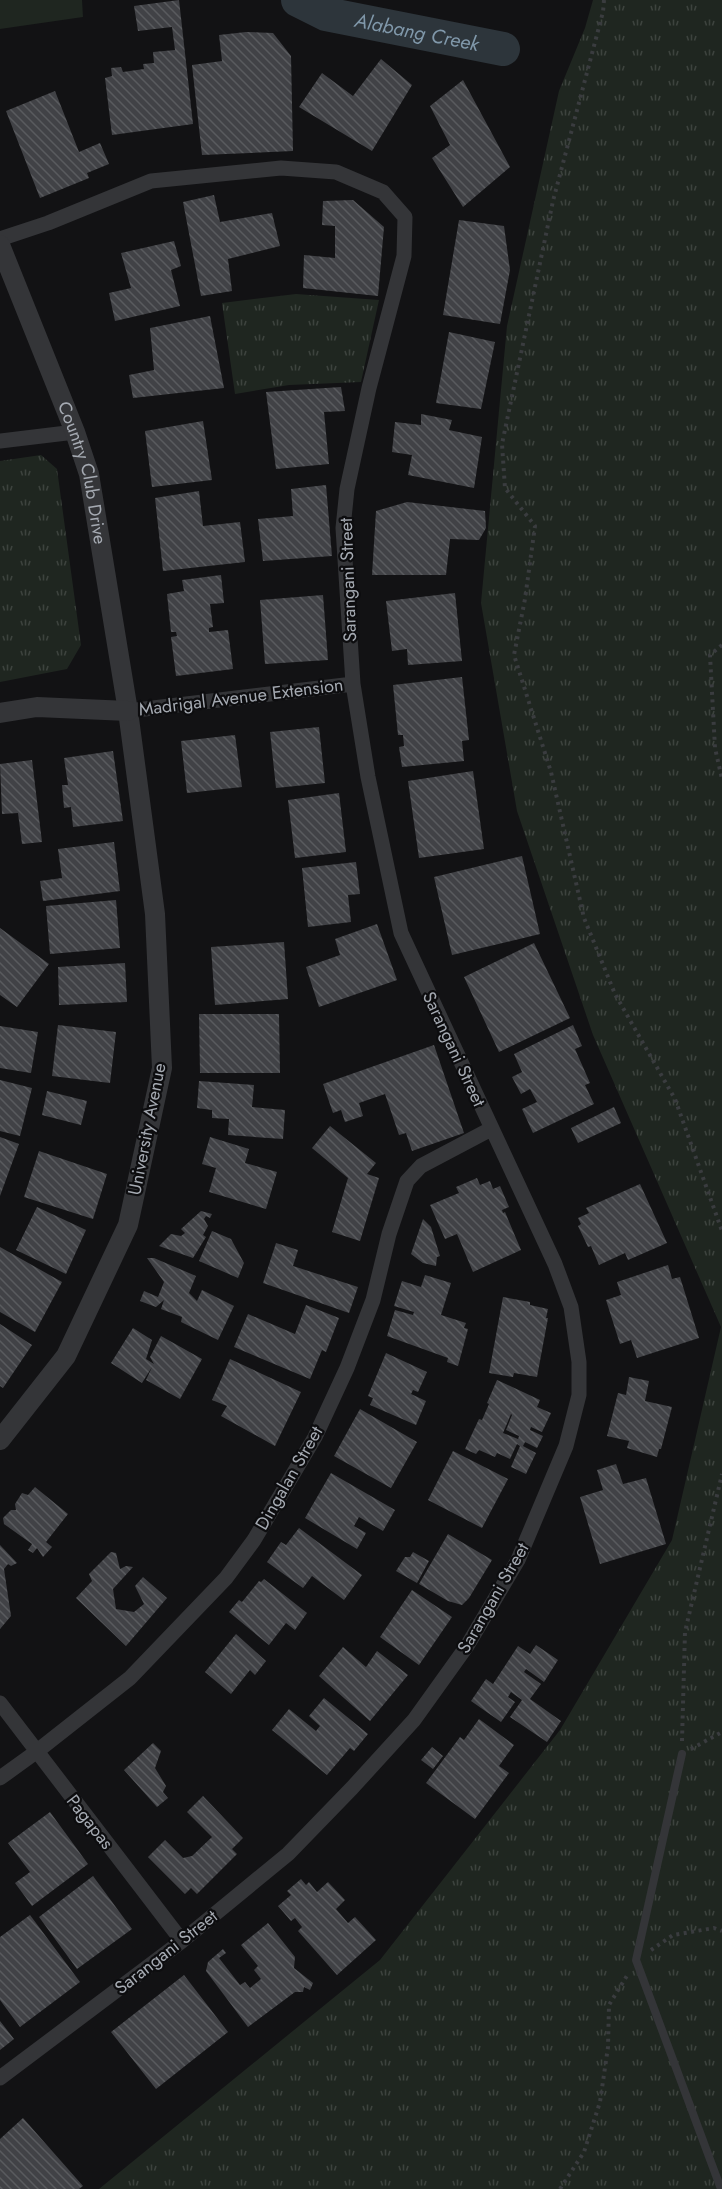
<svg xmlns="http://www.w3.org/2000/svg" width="722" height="2189" font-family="Jost,sans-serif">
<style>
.grass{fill:url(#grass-tufts)}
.green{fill:#1f2620}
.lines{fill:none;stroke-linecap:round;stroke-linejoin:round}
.river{stroke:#2d353b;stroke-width:34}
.building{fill:url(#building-back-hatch);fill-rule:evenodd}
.path{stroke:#3a3c3f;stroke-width:4;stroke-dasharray:3 4.5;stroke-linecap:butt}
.service{stroke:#343538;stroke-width:8}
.minor{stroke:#343538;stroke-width:15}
.tertiary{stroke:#343538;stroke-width:20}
.labels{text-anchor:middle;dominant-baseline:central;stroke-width:4.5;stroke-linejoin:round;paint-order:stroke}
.street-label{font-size:18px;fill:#a5aab2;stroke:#0d0d0f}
.water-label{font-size:20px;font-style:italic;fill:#8098aa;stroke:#0d0d0f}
</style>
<defs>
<pattern id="grass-tufts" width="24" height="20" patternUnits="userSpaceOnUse" patternTransform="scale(1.5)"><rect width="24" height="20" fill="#1f2620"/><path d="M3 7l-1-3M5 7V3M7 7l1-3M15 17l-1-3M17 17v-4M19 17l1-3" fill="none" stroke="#3d433e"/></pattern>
<pattern id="building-back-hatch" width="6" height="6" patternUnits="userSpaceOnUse" patternTransform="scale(1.5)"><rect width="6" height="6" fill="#414246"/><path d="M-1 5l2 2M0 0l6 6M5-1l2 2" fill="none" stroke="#595b5e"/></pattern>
</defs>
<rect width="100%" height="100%" fill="#121214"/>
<path class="grass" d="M 593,0 L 722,0 L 722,2189 L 99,2189 L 380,1960 L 560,1730 L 672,1540 L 721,1327 L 593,1035 L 517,811 L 481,603 L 507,326 L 559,91 L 585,28 Z
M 296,294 L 379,300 L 361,382 L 289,385 L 235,394 L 222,303 Z
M 41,455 L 57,469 L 81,645 L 67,669 L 0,682 L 0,461 Z"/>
<path class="green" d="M 0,0 L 82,0 L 83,17 L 0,29 Z"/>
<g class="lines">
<path class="river" id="s1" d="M 298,0 L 326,14 L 503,49"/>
</g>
<path class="building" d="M 179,0 L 193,124 L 112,135 L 105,78 L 112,76 L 111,68 L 121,67 L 123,72 L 144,69 L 143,64 L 154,63 L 153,52 L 175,50 L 172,27 L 138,31 L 134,6 Z
M 246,32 L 273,33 L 291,56 L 293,151 L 202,155 L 192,65 L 222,61 L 219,35 Z
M 381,59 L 412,85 L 372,151 L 299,107 L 322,73 L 353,96 Z
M 463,80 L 510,167 L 463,207 L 432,158 L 450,145 L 430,106 Z
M 55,91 L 79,152 L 100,143 L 109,164 L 87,173 L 89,178 L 40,198 L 6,111 Z
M 214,195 L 220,222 L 272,213 L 280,246 L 228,259 L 232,291 L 201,296 L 183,202 Z
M 353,200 L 384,227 L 378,296 L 303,288 L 304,255 L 335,258 L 335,226 L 322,225 L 323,201 Z
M 459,220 L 504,226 L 510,270 L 500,324 L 443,315 Z
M 174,241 L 181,266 L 171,270 L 180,306 L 115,321 L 109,293 L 131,288 L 121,253 Z
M 210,316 L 224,388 L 133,398 L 129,375 L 154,370 L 150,328 Z
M 449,332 L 495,342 L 481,409 L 436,403 Z
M 341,387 L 345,411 L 324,412 L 329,464 L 276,469 L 266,392 Z
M 421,414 L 452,420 L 449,430 L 482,437 L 474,488 L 408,475 L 412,455 L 392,452 L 395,422 L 421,425 Z
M 203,421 L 212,480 L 152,487 L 145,431 Z
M 326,485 L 332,556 L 263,561 L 258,519 L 293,516 L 291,489 Z
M 199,491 L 203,526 L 240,522 L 245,562 L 163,571 L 155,498 Z
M 407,502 L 485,511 L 486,528 L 479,540 L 450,539 L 446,575 L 372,575 L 376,511 Z
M 221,575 L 224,603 L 210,604 L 213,627 L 209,628 L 209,632 L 228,630 L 233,669 L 176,676 L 171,637 L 177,636 L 176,632 L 171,632 L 167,594 L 184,591 L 182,580 Z
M 455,593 L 462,661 L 408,665 L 407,649 L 392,651 L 386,601 Z
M 323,595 L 328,660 L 265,664 L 260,600 Z
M 462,677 L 469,740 L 462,741 L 464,761 L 402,767 L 399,747 L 404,746 L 403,735 L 398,735 L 393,685 Z
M 319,727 L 325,783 L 276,788 L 270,732 Z
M 235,735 L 242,787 L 187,793 L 181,741 Z
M 113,751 L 123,821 L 73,827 L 71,807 L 64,808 L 62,785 L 68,785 L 64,758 Z
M 32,760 L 42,842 L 22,844 L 18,813 L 2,814 L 0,764 Z
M 473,771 L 484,849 L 419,858 L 408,781 Z
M 339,793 L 346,852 L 295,858 L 288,800 Z
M 114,842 L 120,891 L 43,901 L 40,881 L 62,878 L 58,849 Z
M 522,856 L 540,934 L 452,955 L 434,877 Z
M 356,862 L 360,894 L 348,895 L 351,922 L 308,927 L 302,868 Z
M 116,900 L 120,948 L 50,954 L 46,906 Z
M 377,924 L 397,980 L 319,1007 L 306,967 L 340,955 L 335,939 Z
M 0,928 L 49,964 L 17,1007 L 0,995 Z
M 284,942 L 288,999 L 215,1005 L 211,947 Z
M 534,943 L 570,1018 L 499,1052 L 464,977 Z
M 125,963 L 127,1002 L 59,1005 L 58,967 Z
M 199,1014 L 279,1014 L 280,1073 L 200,1073 Z
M 58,1025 L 116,1032 L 110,1083 L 52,1076 Z
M 573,1025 L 582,1046 L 575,1049 L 590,1083 L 585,1085 L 594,1104 L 533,1133 L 522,1109 L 537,1102 L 530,1089 L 521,1094 L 512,1077 L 522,1072 L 514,1054 Z
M 0,1026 L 38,1032 L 31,1073 L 0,1068 Z
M 434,1045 L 464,1133 L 412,1151 L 406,1133 L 399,1135 L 385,1094 L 359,1103 L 363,1116 L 345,1122 L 341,1110 L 333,1113 L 323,1084 Z
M 0,1080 L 32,1088 L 20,1136 L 0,1131 Z
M 199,1081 L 254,1085 L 252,1107 L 285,1110 L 283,1139 L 228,1135 L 229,1119 L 212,1118 L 212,1110 L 197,1108 Z
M 47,1091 L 87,1101 L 81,1125 L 42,1115 Z
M 614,1107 L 621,1123 L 578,1143 L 571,1128 Z
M 330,1126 L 376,1163 L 367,1174 L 379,1178 L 360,1241 L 332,1232 L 348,1178 L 312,1148 Z
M 0,1137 L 19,1144 L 0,1196 Z
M 210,1137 L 249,1149 L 245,1163 L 277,1172 L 266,1209 L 209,1192 L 216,1168 L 202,1164 Z
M 39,1151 L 107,1174 L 93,1219 L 24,1197 Z
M 477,1178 L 480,1185 L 490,1181 L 493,1189 L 500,1186 L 509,1207 L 502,1210 L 503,1213 L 505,1212 L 521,1250 L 473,1272 L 457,1234 L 445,1239 L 430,1205 L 459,1193 L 456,1187 Z
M 640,1184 L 667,1243 L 628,1260 L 625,1253 L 599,1265 L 591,1246 L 588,1247 L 578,1226 L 581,1224 L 578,1218 L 589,1213 L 586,1208 Z
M 37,1207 L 86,1230 L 66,1274 L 16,1250 Z
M 201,1211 L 212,1214 L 210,1218 L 206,1216 L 204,1219 L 208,1226 L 203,1235 L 206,1237 L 193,1258 L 159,1246 L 171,1234 L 181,1236 L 185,1233 L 181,1229 Z
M 423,1219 L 431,1227 L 440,1256 L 437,1257 L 436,1266 L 423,1263 L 411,1254 Z
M 212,1231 L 231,1239 L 244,1263 L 238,1278 L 199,1261 Z
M 276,1243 L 298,1250 L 293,1266 L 358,1287 L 349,1313 L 263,1283 Z
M 0,1247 L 62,1282 L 35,1332 L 0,1312 Z
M 147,1258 L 154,1258 L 196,1276 L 189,1293 L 197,1301 L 202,1290 L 234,1306 L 218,1340 L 181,1322 L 182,1317 L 161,1309 L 164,1300 L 156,1307 L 140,1301 L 144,1291 L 158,1297 L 164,1282 Z
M 668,1265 L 672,1279 L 680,1277 L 699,1338 L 637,1358 L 631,1340 L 620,1344 L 606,1300 L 621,1295 L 617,1282 Z
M 425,1275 L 451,1283 L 441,1315 L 466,1323 L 464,1328 L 468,1329 L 458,1366 L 447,1362 L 448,1358 L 387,1336 L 395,1310 L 413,1315 L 414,1312 L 394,1306 L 402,1281 L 421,1287 Z
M 503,1297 L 530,1302 L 530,1305 L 548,1309 L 546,1318 L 548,1318 L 537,1377 L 514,1373 L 513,1377 L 489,1373 Z
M 306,1305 L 339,1318 L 326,1352 L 322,1350 L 310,1379 L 234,1347 L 248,1314 L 295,1334 Z
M 0,1324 L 32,1345 L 3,1388 L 0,1386 Z
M 133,1328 L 152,1340 L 146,1359 L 154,1364 L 150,1357 L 161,1336 L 202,1359 L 180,1399 L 146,1380 L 152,1367 L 142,1383 L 111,1363 Z
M 386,1353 L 427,1372 L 418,1392 L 413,1390 L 411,1394 L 426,1401 L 416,1425 L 370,1405 L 373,1398 L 368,1396 Z
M 230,1359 L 301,1392 L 275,1446 L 221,1416 L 227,1406 L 212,1400 Z
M 629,1377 L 649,1381 L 645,1401 L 672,1407 L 661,1449 L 659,1449 L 657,1457 L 627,1448 L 629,1441 L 607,1436 L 618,1393 L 626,1395 Z
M 497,1380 L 540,1400 L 537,1407 L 551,1413 L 542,1432 L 531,1427 L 530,1430 L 543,1436 L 537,1448 L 525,1442 L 523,1446 L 536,1453 L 526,1474 L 511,1467 L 520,1446 L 517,1444 L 510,1459 L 497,1453 L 495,1457 L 479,1450 L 476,1454 L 465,1449 L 479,1419 L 482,1420 L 489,1404 L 487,1403 ZM 511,1414 L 512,1415 L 506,1430 L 519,1436 L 518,1439 L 503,1433 Z
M 360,1409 L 417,1442 L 391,1488 L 334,1456 Z
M 453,1451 L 508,1479 L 482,1528 L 428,1500 Z
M 616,1464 L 623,1484 L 646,1478 L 666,1544 L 600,1564 L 580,1497 L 603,1490 L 597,1470 Z
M 331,1473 L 395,1510 L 383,1531 L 359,1517 L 354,1526 L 366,1533 L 357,1549 L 305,1518 Z
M 35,1487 L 68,1514 L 46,1542 L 52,1547 L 43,1557 L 37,1548 L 33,1553 L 28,1550 L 32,1544 L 4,1524 L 3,1518 L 11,1510 L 16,1510 L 15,1504 L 22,1493 L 28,1495 Z
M 299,1528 L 362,1575 L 344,1600 L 312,1576 L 303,1588 L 267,1562 L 281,1542 L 286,1545 Z
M 448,1534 L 492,1560 L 469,1598 L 462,1605 L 448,1601 L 419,1584 Z
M 0,1545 L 17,1563 L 11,1566 L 8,1564 L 4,1569 L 11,1616 L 0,1629 Z
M 111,1552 L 116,1553 L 120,1569 L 126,1566 L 133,1567 L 113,1589 L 116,1609 L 134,1612 L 144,1604 L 135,1586 L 143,1577 L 167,1598 L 126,1646 L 76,1598 L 92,1581 L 89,1574 Z
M 413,1552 L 429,1561 L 417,1583 L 396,1571 L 405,1557 L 410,1557 Z
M 264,1579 L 307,1613 L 295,1630 L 286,1623 L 269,1645 L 229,1612 L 239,1600 L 242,1602 L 259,1581 L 261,1582 Z
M 412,1590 L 452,1617 L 419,1665 L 380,1637 Z
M 236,1634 L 266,1661 L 255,1675 L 250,1670 L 231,1694 L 205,1672 Z
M 536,1645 L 558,1660 L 544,1682 L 526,1669 L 524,1672 L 541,1684 L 530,1699 L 561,1721 L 547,1742 L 510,1717 L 522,1700 L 511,1692 L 508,1697 L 515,1702 L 501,1722 L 471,1701 L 486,1679 L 493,1684 L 518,1646 L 530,1654 Z
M 343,1647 L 366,1667 L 377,1651 L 408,1675 L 370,1721 L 319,1676 Z
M 324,1698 L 368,1734 L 354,1751 L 350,1748 L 327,1775 L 272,1730 L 289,1709 L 316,1731 L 320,1726 L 309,1716 Z
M 479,1719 L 514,1745 L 499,1766 L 509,1773 L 475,1819 L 426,1783 L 460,1737 L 464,1740 Z
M 153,1743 L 161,1751 L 155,1768 L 166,1786 L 163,1792 L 168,1798 L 157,1807 L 124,1770 Z
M 432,1747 L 443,1756 L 433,1769 L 421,1760 Z
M 203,1796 L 243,1838 L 232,1849 L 237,1854 L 197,1894 L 191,1888 L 185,1894 L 148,1857 L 165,1840 L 183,1858 L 192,1856 L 212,1837 L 187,1812 Z
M 50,1812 L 88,1864 L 32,1906 L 15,1883 L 30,1872 L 8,1843 Z
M 93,1876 L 132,1929 L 77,1969 L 39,1917 Z
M 301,1879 L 306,1885 L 309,1882 L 317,1892 L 328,1882 L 345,1900 L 336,1909 L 348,1923 L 355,1917 L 376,1940 L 337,1975 L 298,1931 L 302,1927 L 295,1918 L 291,1921 L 278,1906 L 291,1895 L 287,1891 Z
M 30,1915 L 80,1982 L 20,2027 L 0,2000 L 0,1937 Z
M 268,1923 L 295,1957 L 294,1968 L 313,1983 L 310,1990 L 304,1987 L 303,1992 L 295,1992 L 248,2027 L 206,1971 L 208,1962 L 223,1949 L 226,1953 L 219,1958 L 240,1985 L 245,1982 L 250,1988 L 261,1979 L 254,1970 L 258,1966 L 241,1945 Z
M 184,1975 L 228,2032 L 156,2089 L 111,2032 Z
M 0,2021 L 14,2039 L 0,2050 Z
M 23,2118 L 83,2186 L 79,2189 L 0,2189 L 0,2139 Z"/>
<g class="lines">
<path class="path" d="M 604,0 L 603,12 L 553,201 L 502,444 L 505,488 L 535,526 L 525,599 L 514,655 L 551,772 L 584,918 L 615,994 L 675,1099 L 722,1231
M 722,645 L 710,655 L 715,748 L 722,779
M 682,1741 L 685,1632 L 722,1474
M 691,1749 L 722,1732
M 651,1950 L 673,1935 L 714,1928 L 722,1931
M 560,2189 L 584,2152 L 600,2102 L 608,2047 L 609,2005 L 628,1974"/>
<path class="service" d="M 682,1754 L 636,1960 L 721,2189"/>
<path class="minor" d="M 0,239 L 48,223 L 151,181 L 281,168 L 336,172 L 383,192 L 405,217 L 404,256 L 369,388 L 347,489 L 343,528 L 353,684 L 368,777 L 401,933 L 555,1264 L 571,1307 L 579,1362 L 579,1395 L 566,1446 L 518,1560 L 467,1646 L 414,1720 L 352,1788 L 288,1854 L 182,1941 L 0,2078
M 0,441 L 75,432
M 128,711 L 353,684
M 0,1703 L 182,1941
M 0,1778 L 36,1752 L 130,1678 L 226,1578 L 254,1540 L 315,1437 L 347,1368 L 373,1300 L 389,1234 L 407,1181 L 421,1166 L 491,1129"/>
<g class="tertiary">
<path id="s2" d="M 0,245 L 75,432 L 89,474 L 128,711 L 155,914 L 162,1068 L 128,1225 L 66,1356 L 0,1440"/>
<path d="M 0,713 L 37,707 L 128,711"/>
</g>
</g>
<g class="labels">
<g class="street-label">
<text stroke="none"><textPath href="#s2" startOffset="243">Country Club Drive</textPath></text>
<text transform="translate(348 580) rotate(-92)">Sarangani Street</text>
<text transform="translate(241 697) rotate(-7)">Madrigal Avenue Extension</text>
<text transform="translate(454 1049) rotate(65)">Sarangani Street</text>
<text transform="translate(147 1129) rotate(-79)">University Avenue</text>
<text transform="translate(289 1478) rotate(-60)">Dingalan Street</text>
<text transform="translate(493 1598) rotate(-60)">Sarangani Street</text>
<text transform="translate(90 1822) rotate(52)">Pagapas</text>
<text transform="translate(166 1952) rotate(-38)">Sarangani Street</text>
</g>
<g class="water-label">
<text stroke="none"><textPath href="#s1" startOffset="124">Alabang Creek</textPath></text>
</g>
</g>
</svg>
